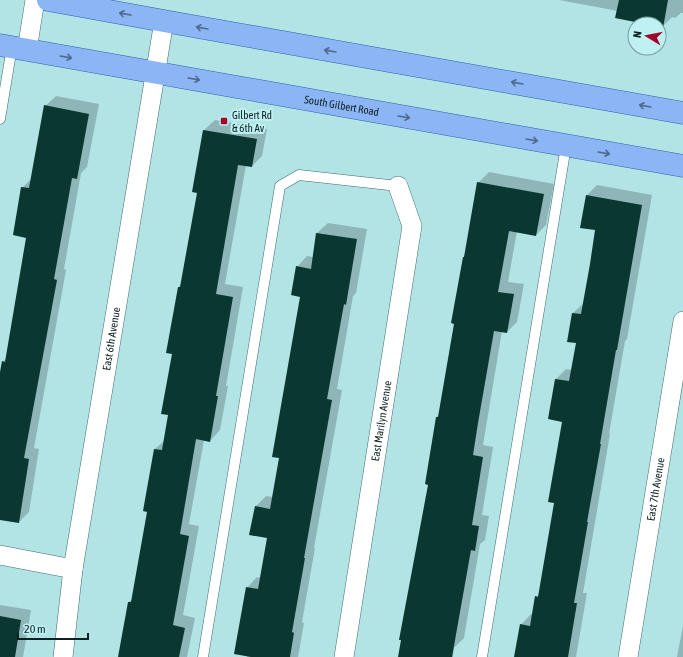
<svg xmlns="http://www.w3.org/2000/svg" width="683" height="657" font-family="'Asap Condensed',sans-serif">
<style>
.shadow{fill:#0003}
.building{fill:#0a3831}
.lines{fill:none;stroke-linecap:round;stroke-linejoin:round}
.lane-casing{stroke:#3f6d6f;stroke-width:11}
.street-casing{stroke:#3f6d6f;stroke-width:20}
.primary-casing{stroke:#2e61a7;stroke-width:23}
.lane{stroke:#fff;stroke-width:10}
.street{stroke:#fff;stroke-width:19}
.primary{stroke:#8cb5f5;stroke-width:22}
.oneway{stroke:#4d6b8c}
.poi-dot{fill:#a3042b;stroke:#bff0f2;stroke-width:1.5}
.labels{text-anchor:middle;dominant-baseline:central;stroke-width:4;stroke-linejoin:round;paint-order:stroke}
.street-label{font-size:11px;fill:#0e2122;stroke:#bff0f2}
.poi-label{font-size:11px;fill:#0e2122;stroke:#bff0f2;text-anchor:start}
</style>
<rect width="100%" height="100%" fill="#b2e3e5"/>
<path class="shadow" d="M 559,0 L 683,0 L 683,13 L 681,13 L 675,18 L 672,17 L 663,26 L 659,26 L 659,24 L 650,24 L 618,11 Z
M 56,96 L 99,104 L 87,167 L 81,173 L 64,269 L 66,270 L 34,448 L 39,449 L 29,512 L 19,522 L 0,519 L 0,378 L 3,362 L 7,357 L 28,237 L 22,188 L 32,178 L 45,106 Z
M 215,120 L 267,129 L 262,156 L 252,166 L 246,165 L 225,284 L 243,287 L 226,386 L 228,386 L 220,430 L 210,441 L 204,440 L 189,524 L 199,526 L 183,615 L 195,618 L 187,657 L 119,657 L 129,602 L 133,598 L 149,511 L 155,449 L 165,440 L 169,415 L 173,353 L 179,287 L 181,285 L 198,192 L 194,191 L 204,130 Z
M 489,172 L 554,184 L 546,225 L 536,235 L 517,231 L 508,282 L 524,284 L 517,322 L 507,332 L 502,331 L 483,445 L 493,447 L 482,515 L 489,516 L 485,540 L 480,544 L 464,638 L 454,648 L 453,657 L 399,657 L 429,484 L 437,417 L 439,414 L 478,183 Z
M 597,185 L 652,195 L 627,339 L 625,341 L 609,434 L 610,434 L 583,593 L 587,593 L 576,657 L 515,657 L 521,625 L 531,614 L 533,615 L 536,597 L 539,594 L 555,502 L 564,421 L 556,379 L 566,369 L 572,370 L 577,342 L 568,341 L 573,313 L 584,303 L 597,229 L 587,195 Z
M 328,223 L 367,229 L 356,293 L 353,296 L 337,389 L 342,390 L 314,548 L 315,548 L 302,622 L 304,623 L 298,657 L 247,657 L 247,588 L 257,577 L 261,578 L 268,537 L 256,506 L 266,496 L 273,497 L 280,457 L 302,296 L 297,267 L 307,256 L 313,257 L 317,233 Z
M 0,605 L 31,610 L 23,657 L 0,657 Z
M 683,626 L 683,657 L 677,657 Z"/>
<path class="building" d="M 619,0 L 668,0 L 663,28 L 659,27 L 659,24 L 645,24 L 615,18 Z
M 44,105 L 89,114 L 77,179 L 72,178 L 54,279 L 57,280 L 24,458 L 29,459 L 19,523 L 0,520 L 0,372 L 2,361 L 5,362 L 26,238 L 13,235 L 21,187 L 29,188 Z
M 203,130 L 257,139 L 252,167 L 238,165 L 216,294 L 233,297 L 216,396 L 218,396 L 210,442 L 196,439 L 180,534 L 189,536 L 173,625 L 185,628 L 179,657 L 118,657 L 128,602 L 131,602 L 147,512 L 143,511 L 154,449 L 162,450 L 168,415 L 161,414 L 172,354 L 166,353 L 178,287 L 180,287 L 197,193 L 192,192 Z
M 477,182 L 544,194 L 536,236 L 509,231 L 498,292 L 514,294 L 507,333 L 494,331 L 478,423 L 473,455 L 483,457 L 472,525 L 479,526 L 475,551 L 471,550 L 452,657 L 398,657 L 401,640 L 399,640 L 428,485 L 425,484 L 436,417 L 438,417 L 454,324 L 451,323 L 463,257 L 464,257 Z
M 586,195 L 642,205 L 617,350 L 616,350 L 600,444 L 601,444 L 587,522 L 588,522 L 574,603 L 577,603 L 568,657 L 514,657 L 520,624 L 530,626 L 535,596 L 538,597 L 554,503 L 548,502 L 562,422 L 548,419 L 555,379 L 569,381 L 576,343 L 567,342 L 572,313 L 581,314 L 590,264 L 595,230 L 580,228 Z
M 316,233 L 357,239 L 346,305 L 344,304 L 327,399 L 332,400 L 304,558 L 305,558 L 292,632 L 294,633 L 290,657 L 251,657 L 234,654 L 246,587 L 258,589 L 267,538 L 249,535 L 255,506 L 270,509 L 279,458 L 272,457 L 300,297 L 291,295 L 296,266 L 311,269 Z
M 0,616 L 21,620 L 15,657 L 0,657 Z"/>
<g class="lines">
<defs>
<path id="lane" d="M 0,119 L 12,47
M 203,657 L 280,186 L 299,175 L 398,186
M 482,657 L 566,146"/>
<g id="street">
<path d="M 27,50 L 35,0"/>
<path d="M 0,555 L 73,569"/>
<path id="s1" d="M 63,657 L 73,569 L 164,21"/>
<path id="s2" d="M 344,657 L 412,226 L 398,186"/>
<path id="s3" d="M 628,657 L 683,321"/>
</g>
<g id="primary">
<path d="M 48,0 L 164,21 L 683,113"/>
<path id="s4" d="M 0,45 L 683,166"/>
</g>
</defs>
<use href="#lane" class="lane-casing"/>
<use href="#street" class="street-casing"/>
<use href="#primary" class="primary-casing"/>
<use href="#lane" class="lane"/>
<use href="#street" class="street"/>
<use href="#primary" class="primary"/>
</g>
<defs><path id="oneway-shaft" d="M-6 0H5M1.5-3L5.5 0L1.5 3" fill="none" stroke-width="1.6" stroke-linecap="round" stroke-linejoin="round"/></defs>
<g class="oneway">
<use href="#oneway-shaft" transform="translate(125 14) rotate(-170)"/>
<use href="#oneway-shaft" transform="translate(202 28) rotate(-170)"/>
<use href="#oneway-shaft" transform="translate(330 51) rotate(-170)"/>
<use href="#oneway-shaft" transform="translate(66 57) rotate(10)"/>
<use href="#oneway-shaft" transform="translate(194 79) rotate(10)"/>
<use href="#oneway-shaft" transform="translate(517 83) rotate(-170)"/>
<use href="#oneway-shaft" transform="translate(645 106) rotate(-170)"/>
<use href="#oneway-shaft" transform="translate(404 117) rotate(10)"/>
<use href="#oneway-shaft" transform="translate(532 140) rotate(10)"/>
<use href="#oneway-shaft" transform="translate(604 153) rotate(10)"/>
</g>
<rect class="poi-dot" x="220" y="117" width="8" height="8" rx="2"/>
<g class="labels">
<g class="street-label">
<text stroke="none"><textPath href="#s4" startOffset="347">South Gilbert Road</textPath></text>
<text stroke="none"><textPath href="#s1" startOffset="322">East 6th Avenue</textPath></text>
<text stroke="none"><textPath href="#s2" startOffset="239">East Marilyn Avenue</textPath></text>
<text stroke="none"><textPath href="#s3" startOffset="170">East 7th Avenue</textPath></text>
</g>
<g class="poi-label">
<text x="232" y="115">Gilbert Rd<tspan x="232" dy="13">&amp; 6th Av</tspan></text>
</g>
</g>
<g transform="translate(647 36) rotate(280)"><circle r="19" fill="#bff0f2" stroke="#789d9f"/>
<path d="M0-3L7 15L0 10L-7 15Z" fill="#a3042b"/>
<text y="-6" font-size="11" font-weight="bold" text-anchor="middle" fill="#0e2122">N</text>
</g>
<path d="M18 633v6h70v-6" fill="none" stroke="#0e2122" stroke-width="2"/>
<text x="24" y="633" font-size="12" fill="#0e2122" stroke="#bff0f2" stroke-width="3" paint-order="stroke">20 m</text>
</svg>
